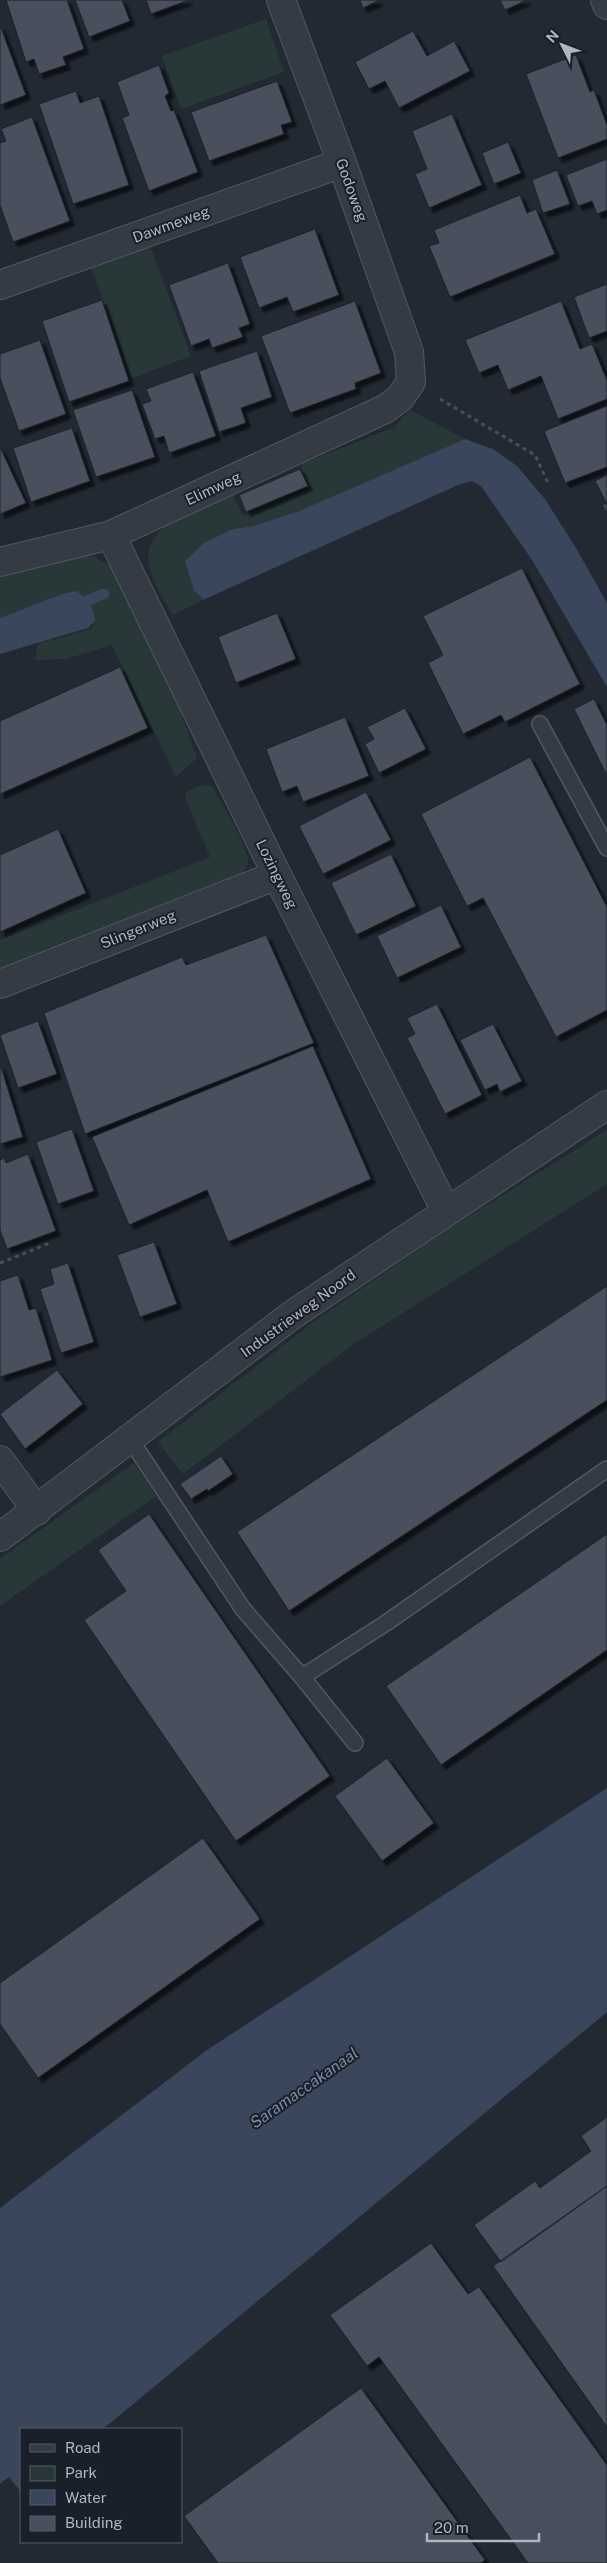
<svg xmlns="http://www.w3.org/2000/svg" width="607" height="2563" font-family="'Public Sans',sans-serif">
<style>
.green{fill:#283838}
.water{fill:#39465b}
.lines{fill:none;stroke-linecap:round;stroke-linejoin:round}
.stream{stroke:#39465b;stroke-width:11}
.building{fill:#48505d;stroke:#1c222b;filter:url(#shadow)}
.service-casing{stroke:#525862;stroke-width:18}
.minor-casing{stroke:#525862;stroke-width:30}
.path{stroke:#455356;stroke-width:3;stroke-dasharray:4 4;stroke-linecap:butt}
.service{stroke:#353b44;stroke-width:15}
.minor{stroke:#353b44;stroke-width:28}
.labels{text-anchor:middle;dominant-baseline:central;stroke-width:4;stroke-linejoin:round;paint-order:stroke}
.street-label{font-size:15px;fill:#afb5c1;stroke:#1a2029}
.water-label{font-size:16px;font-style:italic;fill:#7b8ca6;stroke:#1a2029}
</style>
<defs>
<filter id="shadow"><feDropShadow dx="4.5" dy="4.5" stdDeviation="1" flood-color="#0009"/></filter>
</defs>
<rect width="100%" height="100%" fill="#222933"/>
<path class="green" d="M 266,19 L 284,72 L 181,109 L 162,56 Z
M 149,243 L 191,356 L 132,378 L 90,264 Z
M 410,410 L 465,439 L 299,511 L 253,526 L 233,529 L 194,590 L 203,600 L 172,615 C 164,600 152,582 149,566 C 141,521 203,508 233,495 L 243,516 L 309,489 L 301,464 L 393,428 Z
M 73,554 L 93,556 L 112,567 L 170,683 L 197,758 L 176,777 L 112,645 L 66,659 L 35,660 L 38,644 L 91,629 C 98,617 93,608 87,597 L 62,594 L 0,618 L 0,573 Z
M 201,785 L 212,786 C 220,801 248,845 248,860 C 248,869 242,874 236,879 L 0,972 L 0,940 L 210,857 L 185,798 L 187,791 Z
M 607,1130 L 607,1184 L 354,1344 L 183,1474 L 158,1442 L 315,1321 L 444,1232 Z
M 134,1463 L 156,1496 L 0,1606 L 0,1559 Z"/>
<path class="water" d="M 465,439 L 493,449 L 517,466 L 545,499 L 576,548 L 607,603 L 607,687 L 532,560 L 481,486 L 472,481 L 458,485 L 203,600 L 194,590 L 185,561 L 204,543 L 233,529 L 253,526 L 299,511 Z
M 76,591 C 89,598 94,607 95,621 L 88,628 L 0,654 L 0,618 L 62,594 Z
M 607,1788 L 607,2012 L 103,2429 L 21,2429 L 21,2492 L 9,2477 L 0,2484 L 0,2208 L 207,2050 Z"/>
<g class="lines">
<path class="stream" d="M 76,605 L 104,594"/>
</g>
<path class="building" d="M 6,0 L 67,0 L 84,49 L 63,57 L 66,65 L 39,74 L 34,59 L 26,62 Z
M 75,0 L 122,0 L 130,21 L 89,37 Z
M 146,0 L 189,0 L 151,14 Z
M 360,0 L 380,0 L 363,8 Z
M 500,0 L 527,0 L 505,10 Z
M 0,25 L 26,95 L 0,105 Z
M 413,31 L 427,56 L 454,41 L 470,71 L 399,108 L 385,81 L 369,89 L 355,62 Z
M 576,55 L 590,92 L 594,90 L 607,125 L 607,139 L 558,158 L 526,74 Z
M 159,65 L 169,93 L 165,96 L 171,111 L 174,110 L 198,172 L 149,191 L 122,118 L 129,115 L 117,82 Z
M 277,81 L 292,122 L 281,125 L 284,134 L 209,161 L 191,112 Z
M 76,91 L 80,103 L 99,96 L 129,185 L 73,204 L 39,104 Z
M 452,114 L 482,185 L 429,208 L 415,174 L 427,169 L 412,131 Z
M 32,117 L 70,221 L 13,242 L 0,205 L 0,143 L 6,141 L 1,129 Z
M 508,142 L 521,173 L 494,184 L 482,153 Z
M 607,159 L 607,210 L 597,214 L 592,201 L 578,206 L 566,175 Z
M 557,170 L 570,204 L 543,213 L 532,180 Z
M 520,195 L 527,213 L 536,209 L 555,254 L 450,297 L 429,246 L 439,243 L 434,230 Z
M 315,229 L 339,295 L 293,312 L 287,297 L 259,308 L 240,257 Z
M 228,263 L 250,324 L 239,328 L 243,337 L 212,348 L 209,339 L 191,346 L 169,285 Z
M 607,284 L 607,331 L 589,338 L 574,297 Z
M 102,300 L 129,381 L 69,402 L 42,321 Z
M 355,301 L 381,373 L 355,383 L 356,389 L 290,413 L 261,336 Z
M 561,301 L 580,349 L 592,344 L 607,380 L 607,399 L 558,419 L 541,376 L 508,390 L 498,365 L 479,373 L 465,340 Z
M 40,340 L 66,414 L 19,431 L 0,378 L 0,354 Z
M 257,351 L 272,397 L 241,408 L 246,423 L 219,432 L 199,371 Z
M 193,372 L 216,436 L 169,453 L 164,436 L 155,439 L 142,404 L 151,401 L 146,389 Z
M 132,390 L 155,457 L 96,477 L 73,410 Z
M 607,406 L 607,467 L 565,483 L 544,431 Z
M 72,428 L 90,481 L 31,502 L 13,448 Z
M 0,447 L 26,503 L 0,514 Z
M 300,469 L 308,486 L 246,512 L 239,495 Z
M 607,475 L 607,514 L 602,504 L 607,504 L 595,481 Z
M 522,568 L 580,684 L 505,722 L 501,715 L 463,734 L 428,663 L 443,655 L 423,616 Z
M 277,613 L 296,659 L 236,683 L 218,637 Z
M 120,667 L 148,728 L 0,794 L 0,721 Z
M 594,699 L 607,725 L 607,776 L 574,709 Z
M 405,708 L 426,749 L 379,773 L 365,744 L 374,739 L 367,727 Z
M 345,717 L 369,776 L 303,802 L 297,786 L 282,792 L 266,749 Z
M 530,757 L 607,907 L 607,1010 L 556,1037 L 483,898 L 467,906 L 421,814 Z
M 366,792 L 391,840 L 323,874 L 299,826 Z
M 58,829 L 86,893 L 0,932 L 0,855 Z
M 391,854 L 416,906 L 356,935 L 331,883 Z
M 441,905 L 461,947 L 397,978 L 377,936 Z
M 266,935 L 314,1043 L 85,1134 L 44,1013 L 182,957 L 186,965 Z
M 437,1004 L 482,1095 L 445,1114 L 407,1038 L 415,1034 L 407,1018 Z
M 38,1021 L 57,1074 L 18,1088 L 0,1035 Z
M 493,1024 L 522,1081 L 500,1092 L 497,1084 L 485,1090 L 460,1040 Z
M 313,1046 L 371,1179 L 228,1242 L 207,1190 L 129,1225 L 92,1137 Z
M 0,1064 L 23,1137 L 0,1144 Z
M 72,1129 L 94,1191 L 58,1204 L 36,1142 Z
M 28,1154 L 56,1231 L 7,1249 L 0,1230 L 0,1160 L 4,1158 L 6,1163 Z
M 154,1242 L 177,1304 L 140,1317 L 117,1255 Z
M 68,1263 L 94,1342 L 61,1353 L 40,1289 L 54,1284 L 50,1269 Z
M 18,1275 L 29,1310 L 36,1308 L 52,1360 L 0,1377 L 0,1281 Z
M 607,1286 L 607,1400 L 289,1611 L 237,1532 Z
M 57,1370 L 83,1404 L 25,1449 L 0,1414 Z
M 221,1456 L 233,1474 L 208,1491 L 207,1489 L 191,1499 L 180,1484 Z
M 149,1514 L 330,1776 L 236,1841 L 84,1620 L 126,1591 L 98,1550 Z
M 607,1534 L 607,1650 L 441,1765 L 386,1686 Z
M 387,1758 L 434,1823 L 382,1861 L 335,1796 Z
M 203,1838 L 260,1919 L 38,2078 L 0,2024 L 0,1983 Z
M 607,2117 L 607,2186 L 501,2262 L 474,2225 L 535,2181 L 540,2188 L 591,2151 L 581,2136 Z
M 607,2186 L 607,2427 L 493,2266 Z
M 431,2243 L 468,2294 L 479,2287 L 607,2465 L 607,2563 L 528,2563 L 379,2357 L 367,2366 L 330,2315 Z
M 361,2388 L 485,2560 L 481,2563 L 218,2563 L 184,2516 Z"/>
<g class="lines">
<defs>
<path id="service" d="M 540,724 L 607,848
M 130,1439 L 243,1609 L 302,1677 L 386,1623 L 607,1469
M 302,1677 L 355,1743"/>
<path id="minor" d="M 605,0 L 607,5
M 0,285 L 342,163
M 111,535 L 277,875 L 446,1211
M 0,562 L 111,535 L 385,409 L 400,398 L 411,382 L 409,352 L 342,163 L 281,0
M 0,984 L 277,875
M 0,1460 L 37,1511
M 0,1537 L 292,1315 L 607,1105"/>
</defs>
<use href="#service" class="service-casing"/>
<use href="#minor" class="minor-casing"/>
<path class="path" d="M 440,399 L 535,455 L 549,485
M 0,1263 L 50,1243"/>
<use href="#service" class="service"/>
<use href="#minor" class="minor"/>
</g>
<g class="labels">
<g class="street-label">
<text transform="translate(352 190) rotate(70)">Godoweg</text>
<text transform="translate(171 224) rotate(-20)">Dawmeweg</text>
<text transform="translate(213 488) rotate(-25)">Elimweg</text>
<text transform="translate(277 874) rotate(64)">Lozingweg</text>
<text transform="translate(138 929) rotate(-22)">Slingerweg</text>
<text transform="translate(298 1313) rotate(-36)">Industrieweg Noord</text>
</g>
<g class="water-label">
<text transform="translate(304 2088) rotate(-35)">Saramaccakanaal</text>
</g>
</g>
<rect x="20" y="2428" width="162" height="115" fill="#1a2029" stroke="#565c66"/>
<rect x="30" y="2444" width="25" height="8" fill="#353b44" stroke="#565c66"/>
<text x="65" y="2453" font-size="15" fill="#afb5c1">Road</text>
<rect x="30" y="2466" width="25" height="15" fill="#283838" stroke="#565c66"/>
<text x="65" y="2478" font-size="15" fill="#afb5c1">Park</text>
<rect x="30" y="2490" width="25" height="15" fill="#39465b" stroke="#565c66"/>
<text x="65" y="2503" font-size="15" fill="#afb5c1">Water</text>
<rect x="30" y="2516" width="25" height="15" fill="#48505d" stroke="#565c66"/>
<text x="65" y="2528" font-size="15" fill="#afb5c1">Building</text>
<g transform="translate(562 45) rotate(312)" stroke="#1a2029" stroke-width="4" paint-order="stroke">
<path d="M0-4L9 19L0 12L-9 19Z" fill="#afb5c1"/>
<text y="-8" font-size="14" font-weight="bold" text-anchor="middle" fill="#afb5c1">N</text>
</g>
<path d="M427 2533v8h112v-8" fill="none" stroke="#afb5c1" stroke-width="2.5"/>
<text x="434" y="2533" font-size="15" fill="#afb5c1" stroke="#1a2029" stroke-width="4" paint-order="stroke">20 m</text>
</svg>
